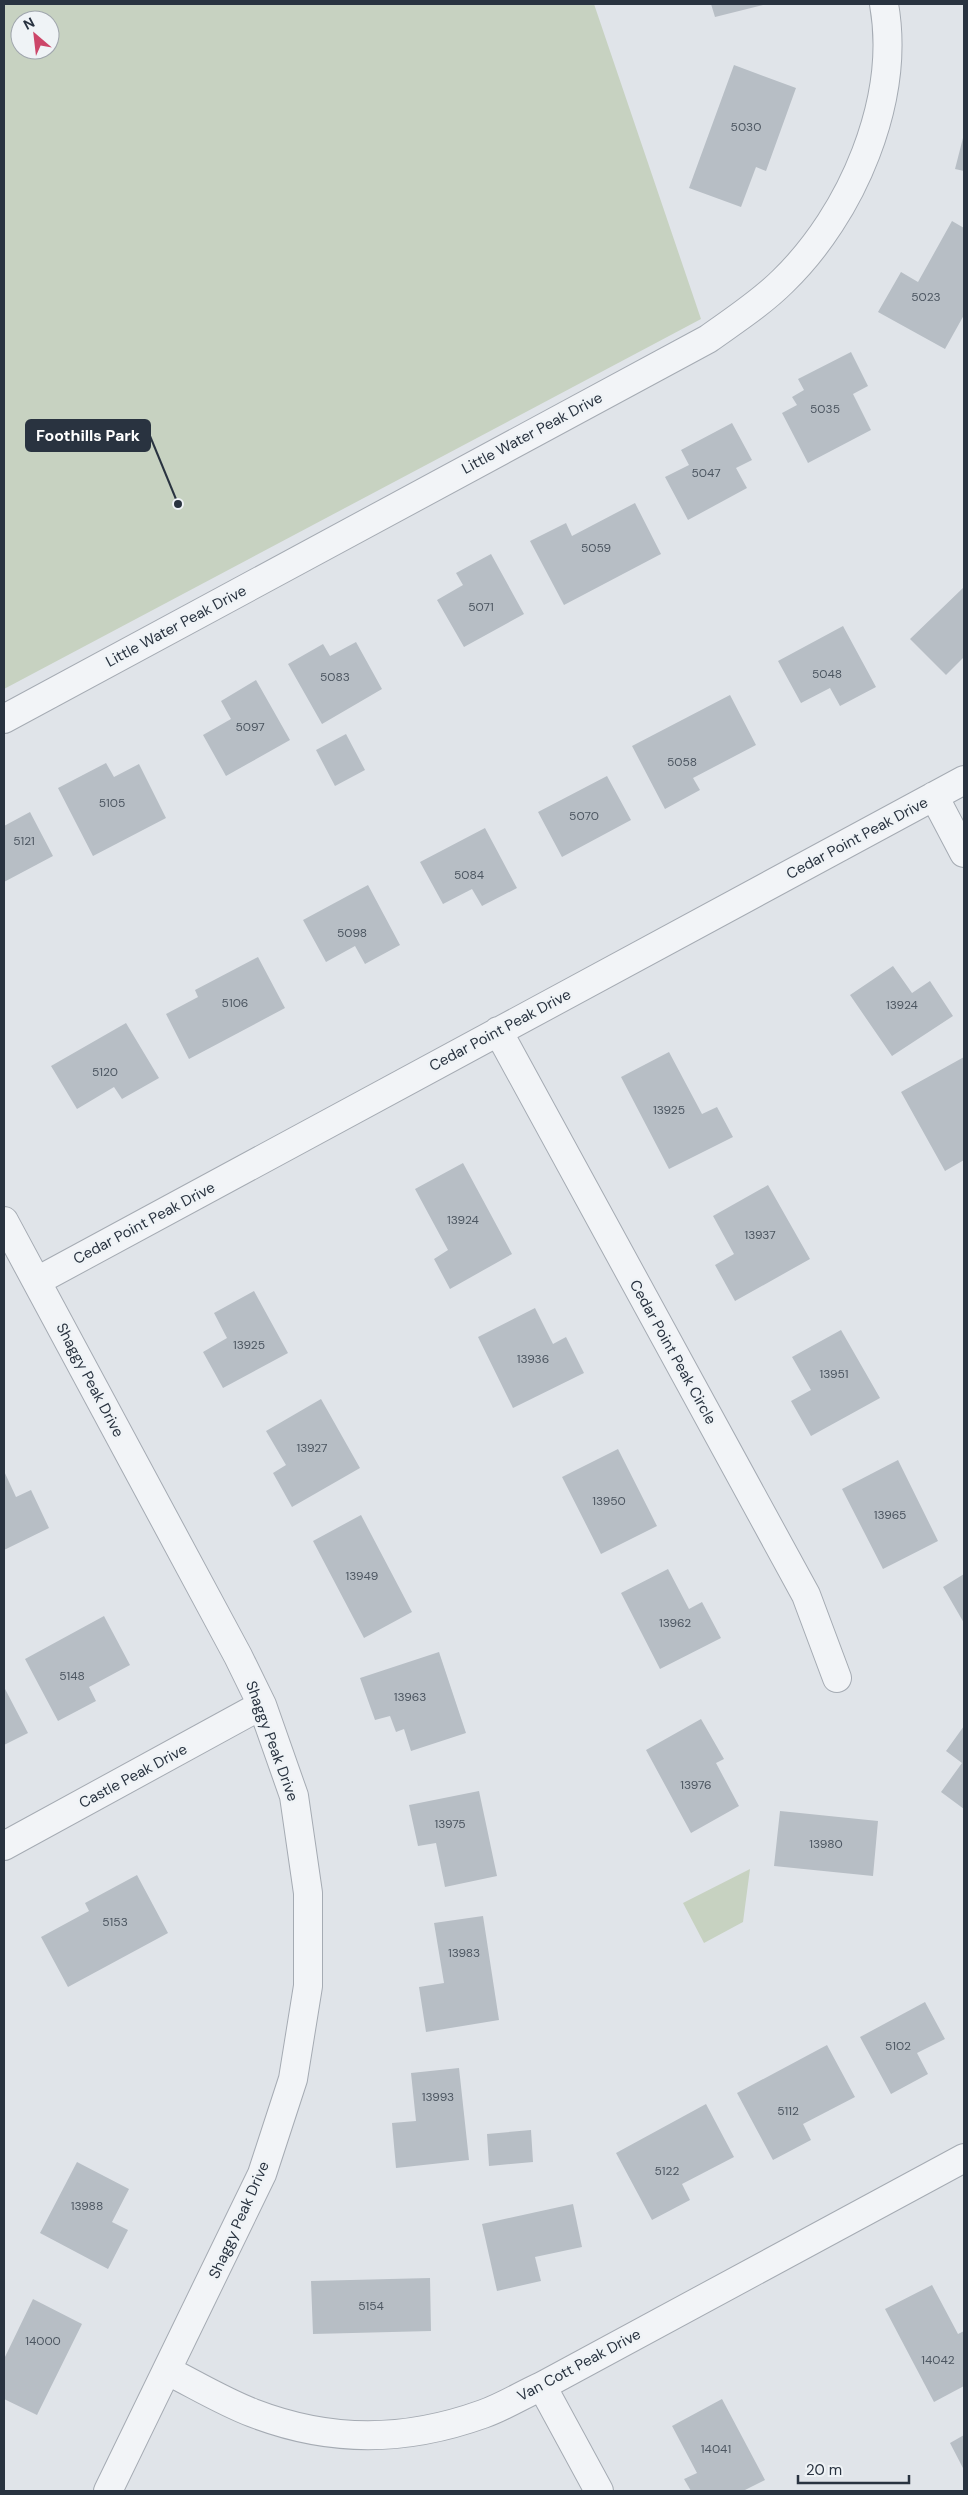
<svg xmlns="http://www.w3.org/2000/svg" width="968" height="2495" font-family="'DM Sans',sans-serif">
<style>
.green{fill:#c7d2c1;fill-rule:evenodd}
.building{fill:#b7bec5}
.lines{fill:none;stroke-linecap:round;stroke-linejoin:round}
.minor-casing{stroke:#a5abb3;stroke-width:30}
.minor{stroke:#f2f4f7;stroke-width:28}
.labels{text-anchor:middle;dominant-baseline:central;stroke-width:5;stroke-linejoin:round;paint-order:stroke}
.number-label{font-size:12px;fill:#4c5661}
.street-label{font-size:15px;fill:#293340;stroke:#eff3f6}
.leader{fill:none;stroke:#293340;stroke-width:2}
.callout-dot{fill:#293340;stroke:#eff3f6;stroke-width:2}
.callout{fill:#293340;stroke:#293340;stroke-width:2}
.callout-label{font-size:16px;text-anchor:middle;font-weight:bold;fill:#fff}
</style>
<rect width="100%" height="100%" fill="#e0e4e9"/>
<path class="green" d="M 4,4 L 594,4 L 701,319 L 4,689 ZM 20,20 L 50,20 L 50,50 L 20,50 Z
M 750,1869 L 743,1922 L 704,1943 L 683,1903 Z"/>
<path class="building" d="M 711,4 L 767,4 L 715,17 Z
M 734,65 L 796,88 L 766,171 L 756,167 L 741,207 L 689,188 Z
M 964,134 L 964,171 L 955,169 Z
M 952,221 L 964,228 L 964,315 L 945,349 L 878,312 L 901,272 L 918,282 Z
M 851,352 L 868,386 L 853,394 L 871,430 L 808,463 L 782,413 L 797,405 L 792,397 L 804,390 L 798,379 Z
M 732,423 L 752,460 L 736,468 L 747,488 L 688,520 L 665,477 L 689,465 L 681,450 Z
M 635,503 L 661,554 L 564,605 L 530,541 L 566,523 L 572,536 Z
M 491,554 L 524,614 L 464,647 L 437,600 L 463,585 L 456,573 Z
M 964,587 L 964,657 L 946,675 L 910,639 Z
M 843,626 L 876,687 L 840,706 L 830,688 L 801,703 L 778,661 Z
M 356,642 L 382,689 L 322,724 L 288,664 L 323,644 L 330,656 Z
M 256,680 L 290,740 L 226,776 L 203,735 L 231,719 L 221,701 Z
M 730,695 L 756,745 L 693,778 L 700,790 L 665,809 L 632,746 Z
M 346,734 L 365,770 L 335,786 L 316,750 Z
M 106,763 L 114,777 L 139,764 L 166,818 L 93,856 L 58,788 Z
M 607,776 L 631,820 L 562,857 L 538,812 Z
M 30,812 L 53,856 L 4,882 L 4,826 Z
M 485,828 L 517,888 L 482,906 L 472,889 L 443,904 L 420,862 Z
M 368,885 L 400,945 L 365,964 L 355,946 L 326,962 L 303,920 Z
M 258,957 L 285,1008 L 189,1059 L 166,1014 L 198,997 L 195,990 Z
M 893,966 L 912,993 L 930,981 L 953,1016 L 892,1056 L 850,995 Z
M 126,1023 L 159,1078 L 122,1099 L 114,1087 L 77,1109 L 51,1066 Z
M 669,1052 L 702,1114 L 717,1107 L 733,1137 L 669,1169 L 621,1077 Z
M 964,1057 L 964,1160 L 945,1171 L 901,1092 Z
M 463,1163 L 512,1254 L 450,1289 L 434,1259 L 448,1250 L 415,1189 Z
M 768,1185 L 810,1259 L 735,1301 L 715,1265 L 734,1254 L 713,1216 Z
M 254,1291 L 288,1353 L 223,1388 L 203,1352 L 227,1338 L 214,1313 Z
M 535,1308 L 553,1344 L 566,1337 L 584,1373 L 513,1408 L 478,1337 Z
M 841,1330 L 880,1398 L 811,1436 L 791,1401 L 811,1390 L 792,1357 Z
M 321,1399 L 360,1468 L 292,1507 L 273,1473 L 286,1465 L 266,1431 Z
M 618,1449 L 657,1526 L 601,1554 L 562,1477 Z
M 898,1460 L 938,1541 L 883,1569 L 842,1489 Z
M 4,1471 L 16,1497 L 31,1490 L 49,1528 L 4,1550 Z
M 361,1515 L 412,1612 L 364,1638 L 313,1541 Z
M 668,1569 L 689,1609 L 702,1602 L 721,1638 L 660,1669 L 621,1593 Z
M 964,1574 L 964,1623 L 943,1587 Z
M 104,1616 L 130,1665 L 89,1687 L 96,1701 L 58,1721 L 25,1659 Z
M 439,1652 L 466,1733 L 411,1751 L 404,1729 L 396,1732 L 390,1716 L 375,1720 L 360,1678 Z
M 4,1687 L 28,1733 L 4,1745 Z
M 701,1719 L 724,1759 L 716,1763 L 739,1806 L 691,1833 L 646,1750 Z
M 964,1726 L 964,1809 L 941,1792 L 962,1763 L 946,1751 Z
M 479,1791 L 497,1876 L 445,1887 L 436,1843 L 418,1846 L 409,1805 Z
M 780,1811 L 878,1821 L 873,1876 L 774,1866 Z
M 137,1875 L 168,1933 L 68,1987 L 41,1937 L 89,1911 L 85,1903 Z
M 483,1916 L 499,2020 L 426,2032 L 419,1987 L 444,1983 L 434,1923 Z
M 925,2002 L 945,2039 L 917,2053 L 928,2074 L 891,2094 L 860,2037 Z
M 827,2045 L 855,2097 L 803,2124 L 811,2140 L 773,2160 L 737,2093 Z
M 459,2068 L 469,2160 L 396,2168 L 392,2123 L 416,2121 L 411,2073 Z
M 706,2104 L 734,2157 L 682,2184 L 690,2200 L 652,2220 L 616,2153 Z
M 531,2130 L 533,2162 L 489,2166 L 487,2134 Z
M 77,2162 L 129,2189 L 112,2222 L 128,2230 L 108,2269 L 40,2233 Z
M 573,2204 L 582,2247 L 535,2257 L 541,2281 L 497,2291 L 482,2224 Z
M 430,2278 L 431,2331 L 313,2334 L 311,2281 Z
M 932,2285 L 958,2334 L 964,2331 L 964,2386 L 934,2402 L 885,2309 Z
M 33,2299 L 82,2324 L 37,2415 L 4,2399 L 4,2359 Z
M 722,2399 L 765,2480 L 743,2491 L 691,2491 L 684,2479 L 697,2473 L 672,2426 Z
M 964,2435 L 964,2470 L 950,2443 Z"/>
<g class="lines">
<defs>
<path id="minor" d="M 4,719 L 708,339 C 733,321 761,303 783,281 C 852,214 901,100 884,4
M 934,796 L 964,853
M 498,1031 L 806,1595 L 837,1678
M 4,1221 L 238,1656 L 262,1705 L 294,1796 L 308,1893 L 308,1986 L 293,2079 L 262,2174 L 108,2491
M 37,1281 L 964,780
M 4,1846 L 262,1705
M 168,2371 C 196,2385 224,2402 253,2413 C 331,2443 405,2442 483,2414 C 503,2407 522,2395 542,2386 L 964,2158
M 542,2386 L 599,2491"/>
</defs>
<use href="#minor" class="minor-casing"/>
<use href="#minor" class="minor"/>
</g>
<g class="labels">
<g class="number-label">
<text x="746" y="127">5030</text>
<text x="926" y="297">5023</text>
<text x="825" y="409">5035</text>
<text x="706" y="473">5047</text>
<text x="596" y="548">5059</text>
<text x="481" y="607">5071</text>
<text x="827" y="674">5048</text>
<text x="335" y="677">5083</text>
<text x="250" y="727">5097</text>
<text x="682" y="762">5058</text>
<text x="112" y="803">5105</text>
<text x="584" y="816">5070</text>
<text x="24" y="841">5121</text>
<text x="469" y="875">5084</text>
<text x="352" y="933">5098</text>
<text x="235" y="1003">5106</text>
<text x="902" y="1005">13924</text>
<text x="105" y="1072">5120</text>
<text x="669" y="1110">13925</text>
<text x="463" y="1220">13924</text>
<text x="760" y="1235">13937</text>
<text x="249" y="1345">13925</text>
<text x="533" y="1359">13936</text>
<text x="834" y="1374">13951</text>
<text x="312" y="1448">13927</text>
<text x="609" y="1501">13950</text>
<text x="890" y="1515">13965</text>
<text x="362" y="1576">13949</text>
<text x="675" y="1623">13962</text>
<text x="72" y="1676">5148</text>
<text x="410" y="1697">13963</text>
<text x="696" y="1785">13976</text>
<text x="450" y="1824">13975</text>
<text x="826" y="1844">13980</text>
<text x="115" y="1922">5153</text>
<text x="464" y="1953">13983</text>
<text x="898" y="2046">5102</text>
<text x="438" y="2097">13993</text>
<text x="788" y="2111">5112</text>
<text x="667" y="2171">5122</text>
<text x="87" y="2206">13988</text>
<text x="371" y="2306">5154</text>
<text x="43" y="2341">14000</text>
<text x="938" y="2360">14042</text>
<text x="716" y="2449">14041</text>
</g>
<g class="street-label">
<text transform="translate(532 433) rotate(-28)">Little Water Peak Drive</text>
<text transform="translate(176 626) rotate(-28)">Little Water Peak Drive</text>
<text transform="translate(857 838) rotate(-28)">Cedar Point Peak Drive</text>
<text transform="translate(500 1030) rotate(-28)">Cedar Point Peak Drive</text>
<text transform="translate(144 1223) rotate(-28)">Cedar Point Peak Drive</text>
<text transform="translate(673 1352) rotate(61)">Cedar Point Peak Circle</text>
<text transform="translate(90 1380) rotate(62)">Shaggy Peak Drive</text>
<text transform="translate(272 1741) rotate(70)">Shaggy Peak Drive</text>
<text transform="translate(133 1776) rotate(-28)">Castle Peak Drive</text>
<text transform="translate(239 2220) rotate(-66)">Shaggy Peak Drive</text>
<text transform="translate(579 2365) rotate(-28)">Van Cott Peak Drive</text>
</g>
</g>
<path class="leader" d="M178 504L150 436"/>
<circle class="callout-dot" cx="178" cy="504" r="5"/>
<rect class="callout" x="26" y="420" width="124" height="31" rx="5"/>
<g class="callout-label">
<text x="88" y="441">Foothills Park</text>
</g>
<rect width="968" height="2495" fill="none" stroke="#293340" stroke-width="10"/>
<g transform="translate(35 35) rotate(332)"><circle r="24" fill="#eff3f6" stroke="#a0a6ad"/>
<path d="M0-4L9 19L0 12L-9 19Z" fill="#cc4669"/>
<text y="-8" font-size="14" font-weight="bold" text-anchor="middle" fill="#293340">N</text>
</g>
<path d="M798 2475v8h111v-8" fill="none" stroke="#293340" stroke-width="2.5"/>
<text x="806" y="2475" font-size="15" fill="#293340" stroke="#eff3f6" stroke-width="4" paint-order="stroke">20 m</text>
</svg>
